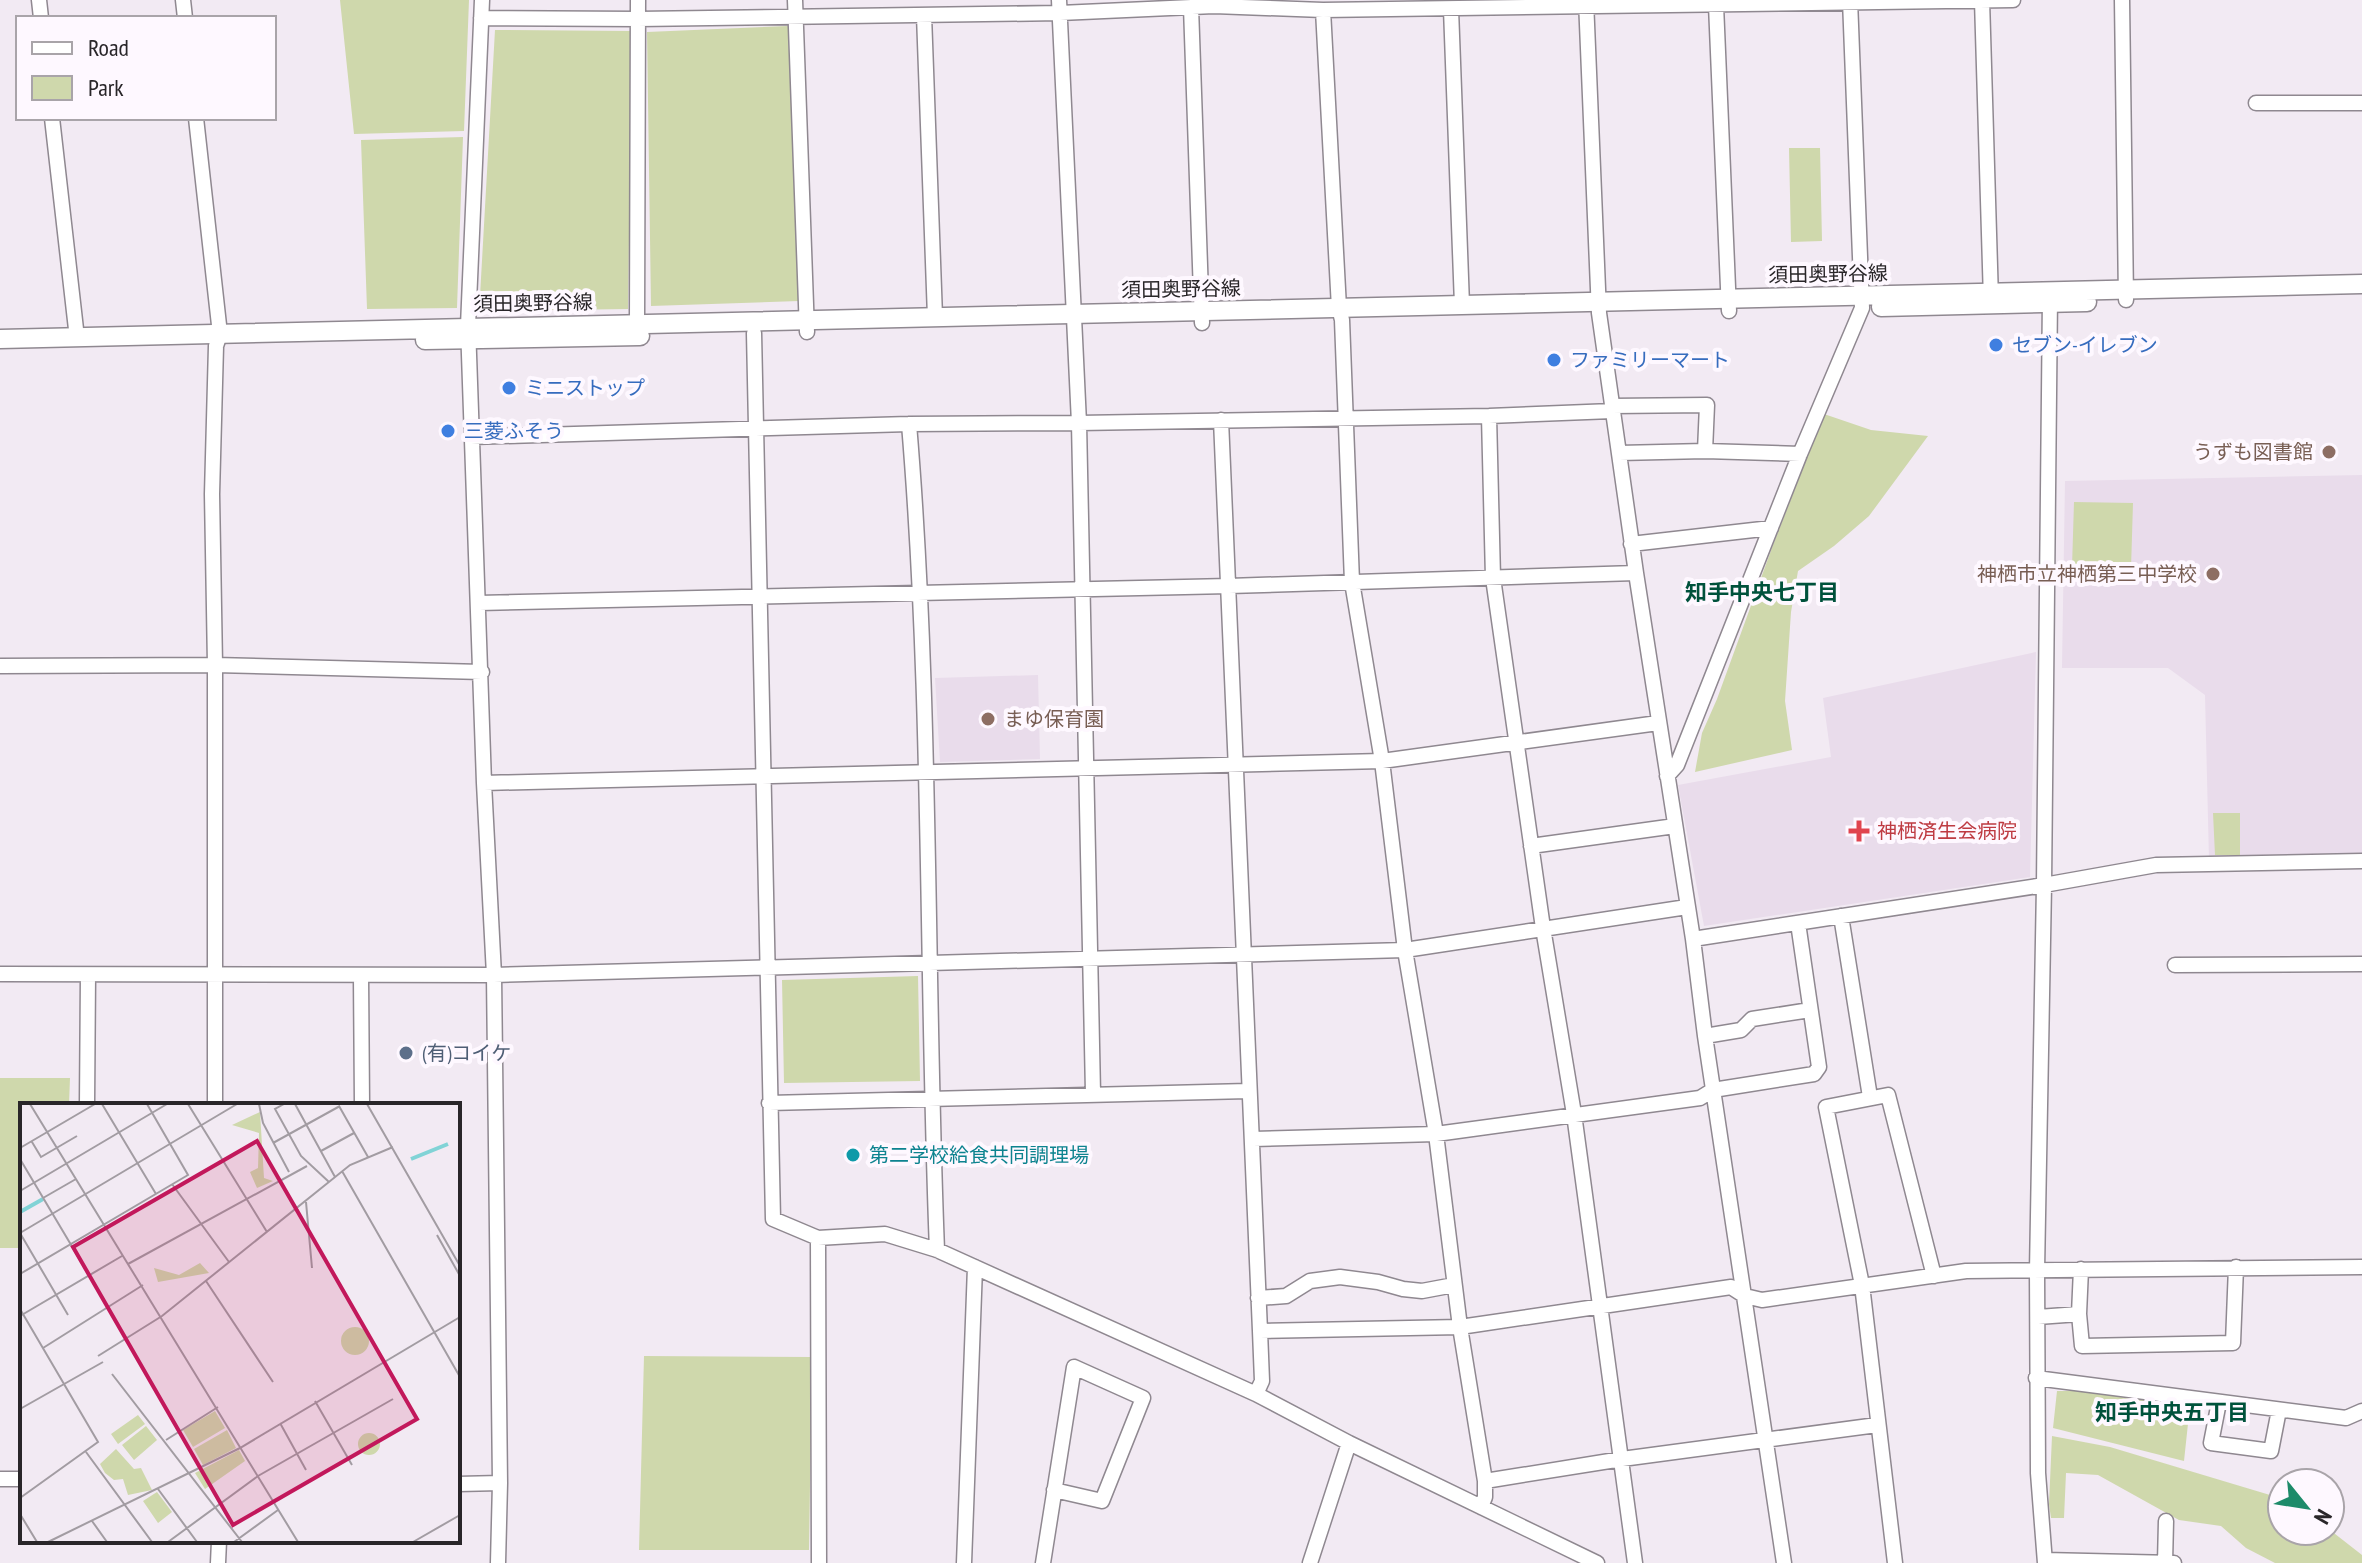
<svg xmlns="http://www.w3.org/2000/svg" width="2362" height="1563" font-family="'PT Sans Narrow','Noto Sans JP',sans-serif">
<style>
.built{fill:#e9dceb}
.green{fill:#cfd8ac}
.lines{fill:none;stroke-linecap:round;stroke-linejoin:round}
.minor-casing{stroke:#8f8890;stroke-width:17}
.major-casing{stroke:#8f8890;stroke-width:21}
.minor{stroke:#fff;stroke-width:14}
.major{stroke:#fff;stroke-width:18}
.shop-dot{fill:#3f7fe0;stroke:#fef8ff;stroke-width:3}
.education-dot{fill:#8d6e63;stroke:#fef8ff;stroke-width:3}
.health-dot{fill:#e0444e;stroke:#fef8ff;stroke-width:3}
.service-dot{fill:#5c6f8a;stroke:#fef8ff;stroke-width:3}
.culture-dot{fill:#0f9aa8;stroke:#fef8ff;stroke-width:3}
.labels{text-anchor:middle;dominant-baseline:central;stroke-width:8;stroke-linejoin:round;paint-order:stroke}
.street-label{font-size:20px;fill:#292629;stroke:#fef8ff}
.shop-label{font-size:20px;fill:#366cbe;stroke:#fef8ff;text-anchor:start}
.education-label{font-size:20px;fill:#785e54;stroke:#fef8ff;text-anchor:end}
.health-label{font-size:20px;fill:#be3a42;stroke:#fef8ff;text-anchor:start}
.service-label{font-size:20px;fill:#4e5e75;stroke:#fef8ff;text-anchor:start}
.culture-label{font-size:20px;fill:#0d838f;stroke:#fef8ff;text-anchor:start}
.neighbourhood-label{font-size:22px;font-weight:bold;fill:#00523c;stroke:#fef8ff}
.inset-river{fill:none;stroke:#81d3d6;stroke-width:4}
.inset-road{fill:none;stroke:#a29ca2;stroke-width:2}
.view{fill:#c2185b;fill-opacity:0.15;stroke:#c2185b;stroke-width:4}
.inset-edge{fill:none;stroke:#292629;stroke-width:4}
</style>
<rect width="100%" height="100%" fill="#f2eaf3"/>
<path class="built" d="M 2362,475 L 2362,854 L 2209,860 L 2205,695 L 2168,668 L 2062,668 L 2065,481 Z
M 2036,652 L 2030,877 L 1704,926 L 1678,785 L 1831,757 L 1823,698 Z
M 1038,675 L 1040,759 L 940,762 L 935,678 Z"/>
<path class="green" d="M 340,0 L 469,0 L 464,131 L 354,134 Z
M 788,26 L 799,301 L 651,306 L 647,32 Z
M 495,30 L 632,31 L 628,309 L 491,311 L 480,296 Z
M 463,137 L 457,308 L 367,309 L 361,140 Z
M 1789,148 L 1820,148 L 1822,241 L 1791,242 Z
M 1824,414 L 1871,430 L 1928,436 L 1869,516 L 1834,546 L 1798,571 L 1791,612 L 1785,701 L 1792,750 L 1695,772 L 1702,733 L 1717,699 L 1773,545 Z
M 2074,502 L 2133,503 L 2131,569 L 2072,567 Z
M 2213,813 L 2240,813 L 2240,855 L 2215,855 Z
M 918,976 L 920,1081 L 784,1083 L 782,980 Z
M 0,1078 L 70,1078 L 69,1105 L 22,1105 L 22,1248 L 0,1248 Z
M 644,1356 L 812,1357 L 809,1550 L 639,1550 Z
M 2057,1391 L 2077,1391 L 2190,1405 L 2184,1461 L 2053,1428 Z
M 2052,1436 L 2110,1447 L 2280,1498 L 2282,1500 L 2282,1531 L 2330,1530 L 2362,1555 L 2362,1563 L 2275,1563 L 2246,1548 L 2221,1526 L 2179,1520 L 2098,1475 L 2066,1473 L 2064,1518 L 2051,1518 L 2049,1504 Z"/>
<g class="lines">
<defs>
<path id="minor" d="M 39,0 L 41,18
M 183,0 L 185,18
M 482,0 L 468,326 L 484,783 L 494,975 L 500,1483 L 498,1563
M 795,0 L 807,332
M 1059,0 L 1079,423 L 1093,1093
M 1586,0 L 1599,313 L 1636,573 L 1693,939 L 1705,1036 L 1784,1563
M 1982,0 L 1991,300
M 2122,0 L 2126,300
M 1716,5 L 1729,311
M 1191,7 L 1202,323
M 1451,9 L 1462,305
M 1323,10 L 1339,308 L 1342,320 L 1352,582 L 1382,761 L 1405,950 L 1436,1134 L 1460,1327 L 1485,1481 L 1485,1497 L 1481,1507
M 924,15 L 935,317
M 481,18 L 638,19 L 1060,13 L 1214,6 L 1323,10 L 2013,0
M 2256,103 L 2362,103
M 52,118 L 77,338
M 196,118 L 220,334 L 216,346 L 212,494 L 215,665 L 215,1105
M 637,323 L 638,0
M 754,333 L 773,1219 L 818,1238 L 885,1234 L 937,1250 L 1256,1394 L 1349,1443 L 1597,1563
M 1612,406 L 1707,405 L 1705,451
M 1489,416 L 1493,578 L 1543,928 L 1574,1114 L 1635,1563
M 1221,420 L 1260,1331 L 1262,1381 L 1256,1394
M 909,424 C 932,698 926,975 937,1250
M 471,437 L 909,424 L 1079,423 L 1489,416 L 1612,411
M 1619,453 L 1705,451 L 1800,454
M 1631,544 L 1771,528
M 479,603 L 1229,586 L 1636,573
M 0,666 L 215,665 L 482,672
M 1667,776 L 1677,765 L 1800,454 L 1862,308 L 1850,0
M 484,783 L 1382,761 L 1658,723
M 1531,846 L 1675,826
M 1841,916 L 1870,1097
M 1693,939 L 2044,885 L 2156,865 L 2362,861
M 2175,965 L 2362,964
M 0,974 L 494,975 L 1405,950 L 1687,907
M 361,976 L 362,1105
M 1705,1036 L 1741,1030 L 1752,1019 L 1810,1010
M 769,1103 L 1248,1091
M 87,1105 L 88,975
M 1253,1139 L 1436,1134 L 1700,1098 L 1713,1090 L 1814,1074 L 1819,1067 L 1798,923
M 818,1238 L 819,1563
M 2081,1269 L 2079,1314 L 2082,1346 L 2233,1343 L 2236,1267
M 1258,1298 L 1286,1296 L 1310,1281 L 1340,1277 L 1378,1282 L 1403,1289 L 1422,1291 L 1454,1285
M 2038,1317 L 2079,1314
M 1260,1331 L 1460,1327 L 1731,1287 L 1745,1296 L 1762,1300 L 1966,1271 L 2362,1267
M 2036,1378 L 2346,1418 L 2362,1411
M 2219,1402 L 2211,1443 L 2271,1451 L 2279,1410
M 0,1479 L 22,1479
M 1485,1481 L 1622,1459 L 1877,1425
M 458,1484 L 500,1483
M 2045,1560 L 2174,1563
M 218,1563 L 219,1541
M 964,1563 L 975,1267
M 1043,1563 L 1074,1367 L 1143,1398 L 1102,1501 L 1054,1490
M 1310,1563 L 1349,1443
M 1895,1563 L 1862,1285 L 1826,1107 L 1888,1095 L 1934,1276
M 2045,1563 L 2038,1473 L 2037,1271 L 2044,885 L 2050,296
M 2165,1563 L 2166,1521"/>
<path id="major" d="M 1881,307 L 2087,302
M 0,339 L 2362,284
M 425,340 L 640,336"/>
</defs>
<use href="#minor" class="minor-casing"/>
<use href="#major" class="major-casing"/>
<use href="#minor" class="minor"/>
<use href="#major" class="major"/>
</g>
<g class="shop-dot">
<circle cx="1996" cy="345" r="8"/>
<circle cx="1554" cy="360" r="8"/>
<circle cx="509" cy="388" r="8"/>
<circle cx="448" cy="431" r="8"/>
</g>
<g class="education-dot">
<circle cx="2329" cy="452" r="8"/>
<circle cx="2213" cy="574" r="8"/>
<circle cx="988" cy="719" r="8"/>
</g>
<path class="health-dot" d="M1855 819h8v8h8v8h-8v8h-8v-8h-8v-8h8z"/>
<circle class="service-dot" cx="406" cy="1053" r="8"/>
<circle class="culture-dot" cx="853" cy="1155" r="8"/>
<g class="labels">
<g class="street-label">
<text transform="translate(1828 274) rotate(-1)">須田奥野谷線</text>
<text transform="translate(1181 289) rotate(-1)">須田奥野谷線</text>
<text transform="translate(533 303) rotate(-1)">須田奥野谷線</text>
</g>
<g class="shop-label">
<text x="2012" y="345">セブン-イレブン</text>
<text x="1570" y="360">ファミリーマート</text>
<text x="525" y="388">ミニストップ</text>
<text x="464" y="431">三菱ふそう</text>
</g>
<g class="education-label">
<text x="2313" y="452">うずも図書館</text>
<text x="2197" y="574">神栖市立神栖第三中学校</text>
<text x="1004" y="719" text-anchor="start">まゆ保育園</text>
</g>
<g class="health-label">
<text x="1877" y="831">神栖済生会病院</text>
</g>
<g class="service-label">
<text x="422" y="1053">(有)コイケ</text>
</g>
<g class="culture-label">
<text x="869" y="1155">第二学校給食共同調理場</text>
</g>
<g class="neighbourhood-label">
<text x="1762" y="592">知手中央七丁目</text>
<text x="2172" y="1412">知手中央五丁目</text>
</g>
</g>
<g transform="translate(20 1103)">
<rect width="440" height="440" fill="#f2eaf3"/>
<path d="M 240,9 L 244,75 L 253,78 L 237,85 L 230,69 L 238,65 L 239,30 L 212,22 ZM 180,160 L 189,170 L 138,179 L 134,165 L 159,172 ZM321 238a14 14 0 1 1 28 0a14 14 0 1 1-28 0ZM 195,308 L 205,325 L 173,344 L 163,327 ZM 118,312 L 125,321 L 98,341 L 91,331 ZM 126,323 L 137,337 L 114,357 L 102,342 ZM 207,327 L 216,345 L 183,362 L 174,346 ZM338 341a11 11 0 1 1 22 0a11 11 0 1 1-22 0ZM 96,346 L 114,366 L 121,365 L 132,387 L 108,392 L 103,376 L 94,377 L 85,370 L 80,361 ZM 219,347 L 225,358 L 185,386 L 175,370 ZM 137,389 L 152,409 L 138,420 L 123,398 Z" fill="#cfd8ac"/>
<path class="inset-river" d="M 391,56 L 428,41M 0,109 L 23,96"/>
<path class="inset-road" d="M 10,1 L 278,439M 82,1 L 136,91M 168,1 L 247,129M 239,1 L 243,20 L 269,69M 264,1 L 255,6 L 281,53 L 309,79M 275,1 L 315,74M 347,1 L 440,163M 319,3 L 348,54M 12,39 L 21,54 L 57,33M 253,40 L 320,3M 0,45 L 75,1M 301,48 L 334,30M 0,56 L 88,204M 322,68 L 440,274M 152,81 L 209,159M 0,88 L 147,1M 23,95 L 56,76M 286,99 L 292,165M 0,130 L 217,1M 0,130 L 48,212M 417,132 L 440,173M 108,161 L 287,63M 0,171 L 168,72 L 127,1M 186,178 L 253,279M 0,206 L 78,339 L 0,395M 0,213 L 102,153M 23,245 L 123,182M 78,253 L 142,213 L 330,62 L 373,44M 92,271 L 222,439M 295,298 L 332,362M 0,306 L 83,259M 260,320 L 286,367M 146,337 L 198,304M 66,349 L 132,439M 138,386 L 177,439M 0,411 L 17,439M 72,418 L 87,439M 28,439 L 220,345 L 440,214M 148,439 L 238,373 L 373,296M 214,439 L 258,407M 393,439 L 440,412"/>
<path class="view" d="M 237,38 L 397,316 L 213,422 L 53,144 Z"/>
<rect width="440" height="440" class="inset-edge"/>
</g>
<rect x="16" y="16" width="260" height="104" fill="#fef8ff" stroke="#a9a4a9" stroke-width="2"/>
<rect x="32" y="42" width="40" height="12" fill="#ffffff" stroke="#a9a4a9" stroke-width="2"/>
<text x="88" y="56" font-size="24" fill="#292629">Road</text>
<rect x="32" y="76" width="40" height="24" fill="#cfd8ac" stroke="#a9a4a9" stroke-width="2"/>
<text x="88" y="96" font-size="24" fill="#292629">Park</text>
<g transform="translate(2306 1507) rotate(120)"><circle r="38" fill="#fef8ff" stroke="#a9a4a9" stroke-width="2"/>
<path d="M0-6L14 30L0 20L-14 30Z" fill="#1d8b6a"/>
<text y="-12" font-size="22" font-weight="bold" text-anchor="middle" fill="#292629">N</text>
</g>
</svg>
